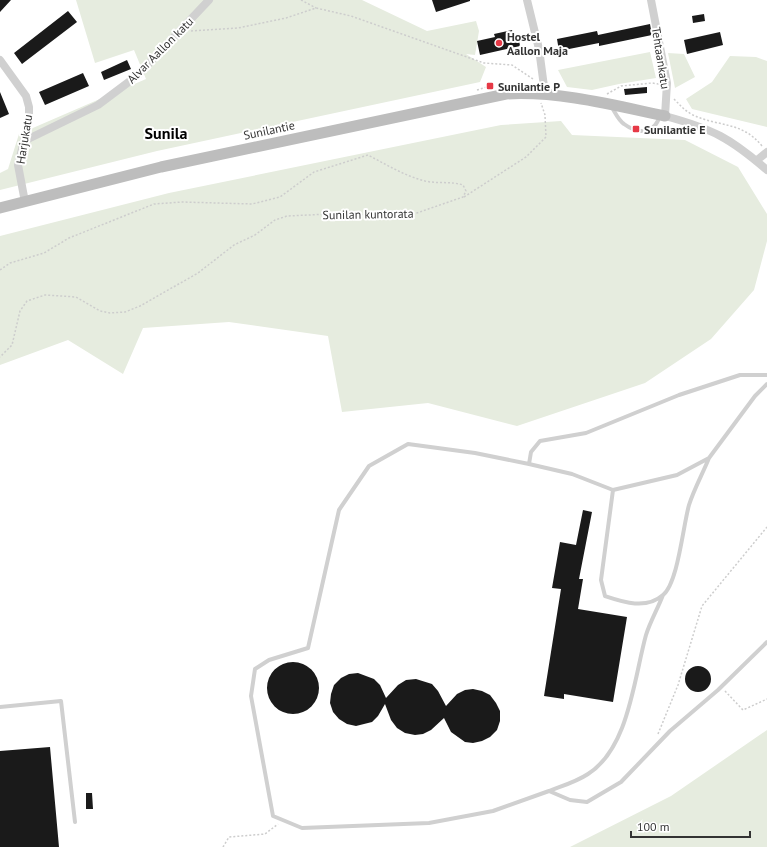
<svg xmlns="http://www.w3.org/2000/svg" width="767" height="847" font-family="'PT Sans',sans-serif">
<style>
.green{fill:#e6ecdf}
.building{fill:#1a1a1a}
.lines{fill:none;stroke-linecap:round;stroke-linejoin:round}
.path{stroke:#cdcdcd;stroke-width:1.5;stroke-dasharray:2 2;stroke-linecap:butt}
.lane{stroke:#d0d0d0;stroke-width:4}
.street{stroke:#d0d0d0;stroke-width:8}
.secondary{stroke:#bdbdbd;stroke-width:11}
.poi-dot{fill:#e63946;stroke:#fff;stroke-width:1.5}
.labels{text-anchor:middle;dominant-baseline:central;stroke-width:4;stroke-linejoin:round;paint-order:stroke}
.poi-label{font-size:12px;font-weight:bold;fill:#333;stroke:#fff;text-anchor:start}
.street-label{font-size:12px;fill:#333;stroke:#fff}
.district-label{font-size:16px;font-weight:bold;fill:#000;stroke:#fff}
</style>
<rect width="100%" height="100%" fill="#fff"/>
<path class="green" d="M 76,0 L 362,0 L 427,31 L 476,21 L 479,31 L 475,55 L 466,54 L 486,67 L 480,82 L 157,151 L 0,190 L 0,173 L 8,169 L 19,134 L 146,79 L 134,50 L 95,63 Z
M 650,52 L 656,78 L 619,84 L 592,90 L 567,87 L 558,70 Z
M 668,53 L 684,54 L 695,77 L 675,88 Z
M 730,56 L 756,57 L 767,61 L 767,127 L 692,109 L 686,99 L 712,82 Z
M 561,121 L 572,135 L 685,140 L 738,167 L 767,214 L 767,241 L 754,290 L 711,339 L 645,383 L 517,426 L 428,403 L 342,412 L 328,336 L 229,322 L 143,328 L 123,374 L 68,340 L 0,365 L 0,236 L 169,193 L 501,125 Z
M 767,730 L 767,847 L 570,847 L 671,796 Z"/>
<path class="building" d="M 0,0 L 11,0 L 0,12 Z
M 432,0 L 470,0 L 470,1 L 436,12 Z
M 68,11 L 77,22 L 22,64 L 14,53 Z
M 704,14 L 705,21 L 693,23 L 692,16 Z
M 650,24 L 652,35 L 599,46 L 599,43 L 559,51 L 557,39 L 597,31 L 598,35 Z
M 512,30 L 514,37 L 516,36 L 517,40 L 519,40 L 520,46 L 480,55 L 477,41 L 495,37 L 494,34 Z
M 720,32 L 723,45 L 687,54 L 684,40 Z
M 127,60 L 131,69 L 104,80 L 101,72 Z
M 83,73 L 89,86 L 45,105 L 39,92 Z
M 647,87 L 647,93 L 625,95 L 624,89 Z
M 0,92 L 9,114 L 0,118 Z
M 583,510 L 592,512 L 579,579 L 583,579 L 578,609 L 627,617 L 613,702 L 564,694 L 564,699 L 544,696 L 561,589 L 552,588 L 560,542 L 576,545 Z
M267 688a26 26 0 1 1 52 0a26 26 0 1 1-52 0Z
M685 679a13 13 0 1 1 26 0a13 13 0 1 1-26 0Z
M 358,673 L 374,679 L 380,685 L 386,698 L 398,685 L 406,680 L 416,679 L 432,684 L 438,691 L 446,706 L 457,694 L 465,690 L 473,689 L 482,691 L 490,695 L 496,703 L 500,711 L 500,721 L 497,730 L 490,737 L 482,741 L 473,743 L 465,742 L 451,732 L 444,718 L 431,730 L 423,734 L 415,735 L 405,733 L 397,728 L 391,720 L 385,704 L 378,716 L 372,722 L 356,726 L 347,724 L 339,719 L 333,712 L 330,703 L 331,694 L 334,685 L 341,678 L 349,674 Z
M 50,747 L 59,847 L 0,847 L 0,751 Z
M 86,793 L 92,793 L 93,809 L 86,809 Z"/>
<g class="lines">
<path class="path" d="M 301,0 L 316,8
M 191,31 L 238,28 L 286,18 L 316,8 L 351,16 L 484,63 L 512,65 L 533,79
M 477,90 L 490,86 L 496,86
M 607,94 L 621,86 L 652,83 L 659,84
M 674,99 C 680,105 685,111 693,115 C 718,127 742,121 762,146
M 464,197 L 526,157 L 546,137 L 545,115 L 541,103
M 0,270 L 10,263 L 44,253 L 69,238 L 154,204 L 182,202 L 252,204 L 280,197 L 314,172 L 368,155 C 387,165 405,176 425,181 C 438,184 451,181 463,185 L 466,191 L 463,197 L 411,215 L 330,214 L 287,216 L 275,220 L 255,235 L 234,245 L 198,273 L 140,306 L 125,312 L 110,313 L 100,311 L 76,297 L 45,295 L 27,301 L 20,311 L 12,345 L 0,357
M 725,691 L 743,710 L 767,699
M 658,734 L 678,685 L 702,606 L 767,527
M 223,847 L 229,837 L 265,834 L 278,824"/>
<path class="lane" d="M 611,106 C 615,112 618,120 624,124 C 639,135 655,134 660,115
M 767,384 L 755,396 L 709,458 L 677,475 L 613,490 L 572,474 L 529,464 L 475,453 L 408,444 L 369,466 L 339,510 L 308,648 L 269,660 L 255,669 L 251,696 L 273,816 L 302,828 L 429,823 L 493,811 L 549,791 L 570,800 L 587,802 L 621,782 L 670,731 L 718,690 L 767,642
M 529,464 L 531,452 L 540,441 L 586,433 L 679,395 L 740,375 L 767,375
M 613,490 L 601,580 L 605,596 C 623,602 646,610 663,595 C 678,583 683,526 689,505 C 694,489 703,473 709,458
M 0,707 L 61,701 L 75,822
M 549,791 C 562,786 576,782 588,774 C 629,748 634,678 646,635 C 650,622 658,608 663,595"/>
<path class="street" d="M 527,0 L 539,49 L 545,94
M 651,0 L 667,83 L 665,116 C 713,129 730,138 767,170
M 0,60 L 26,96 L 29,107 L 29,121 L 18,165 L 25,202
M 24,141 L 98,105 L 138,75 L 209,0
M 756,161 L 767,152"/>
<path class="secondary" d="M 0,208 L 161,167 L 506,94 C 560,91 613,105 665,116"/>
</g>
<g class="poi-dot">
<circle cx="499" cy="43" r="4"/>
<rect x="486" y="82" width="8" height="8" rx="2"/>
<rect x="632" y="125" width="8" height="8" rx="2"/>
</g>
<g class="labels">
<g class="poi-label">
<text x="507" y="36">Hostel<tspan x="507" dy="14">Aallon Maja</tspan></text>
<text x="498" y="86">Sunilantie P</text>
<text x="644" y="129">Sunilantie E</text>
</g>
<g class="street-label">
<text transform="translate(160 50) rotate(-45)">Alvar Aallon katu</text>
<text transform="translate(661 58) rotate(81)">Tehtaankatu</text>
<text transform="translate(269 130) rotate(-12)">Sunilantie</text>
<text transform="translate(24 139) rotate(-81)">Harjukatu</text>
<text transform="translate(368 214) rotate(-1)">Sunilan kuntorata</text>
</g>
<g class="district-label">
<text x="166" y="133">Sunila</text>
</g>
</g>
<path d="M631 831v6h119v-6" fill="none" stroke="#333333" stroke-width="2"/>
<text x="637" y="831" font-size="12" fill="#333333" stroke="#ffffff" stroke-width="3" paint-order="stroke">100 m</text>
</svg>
